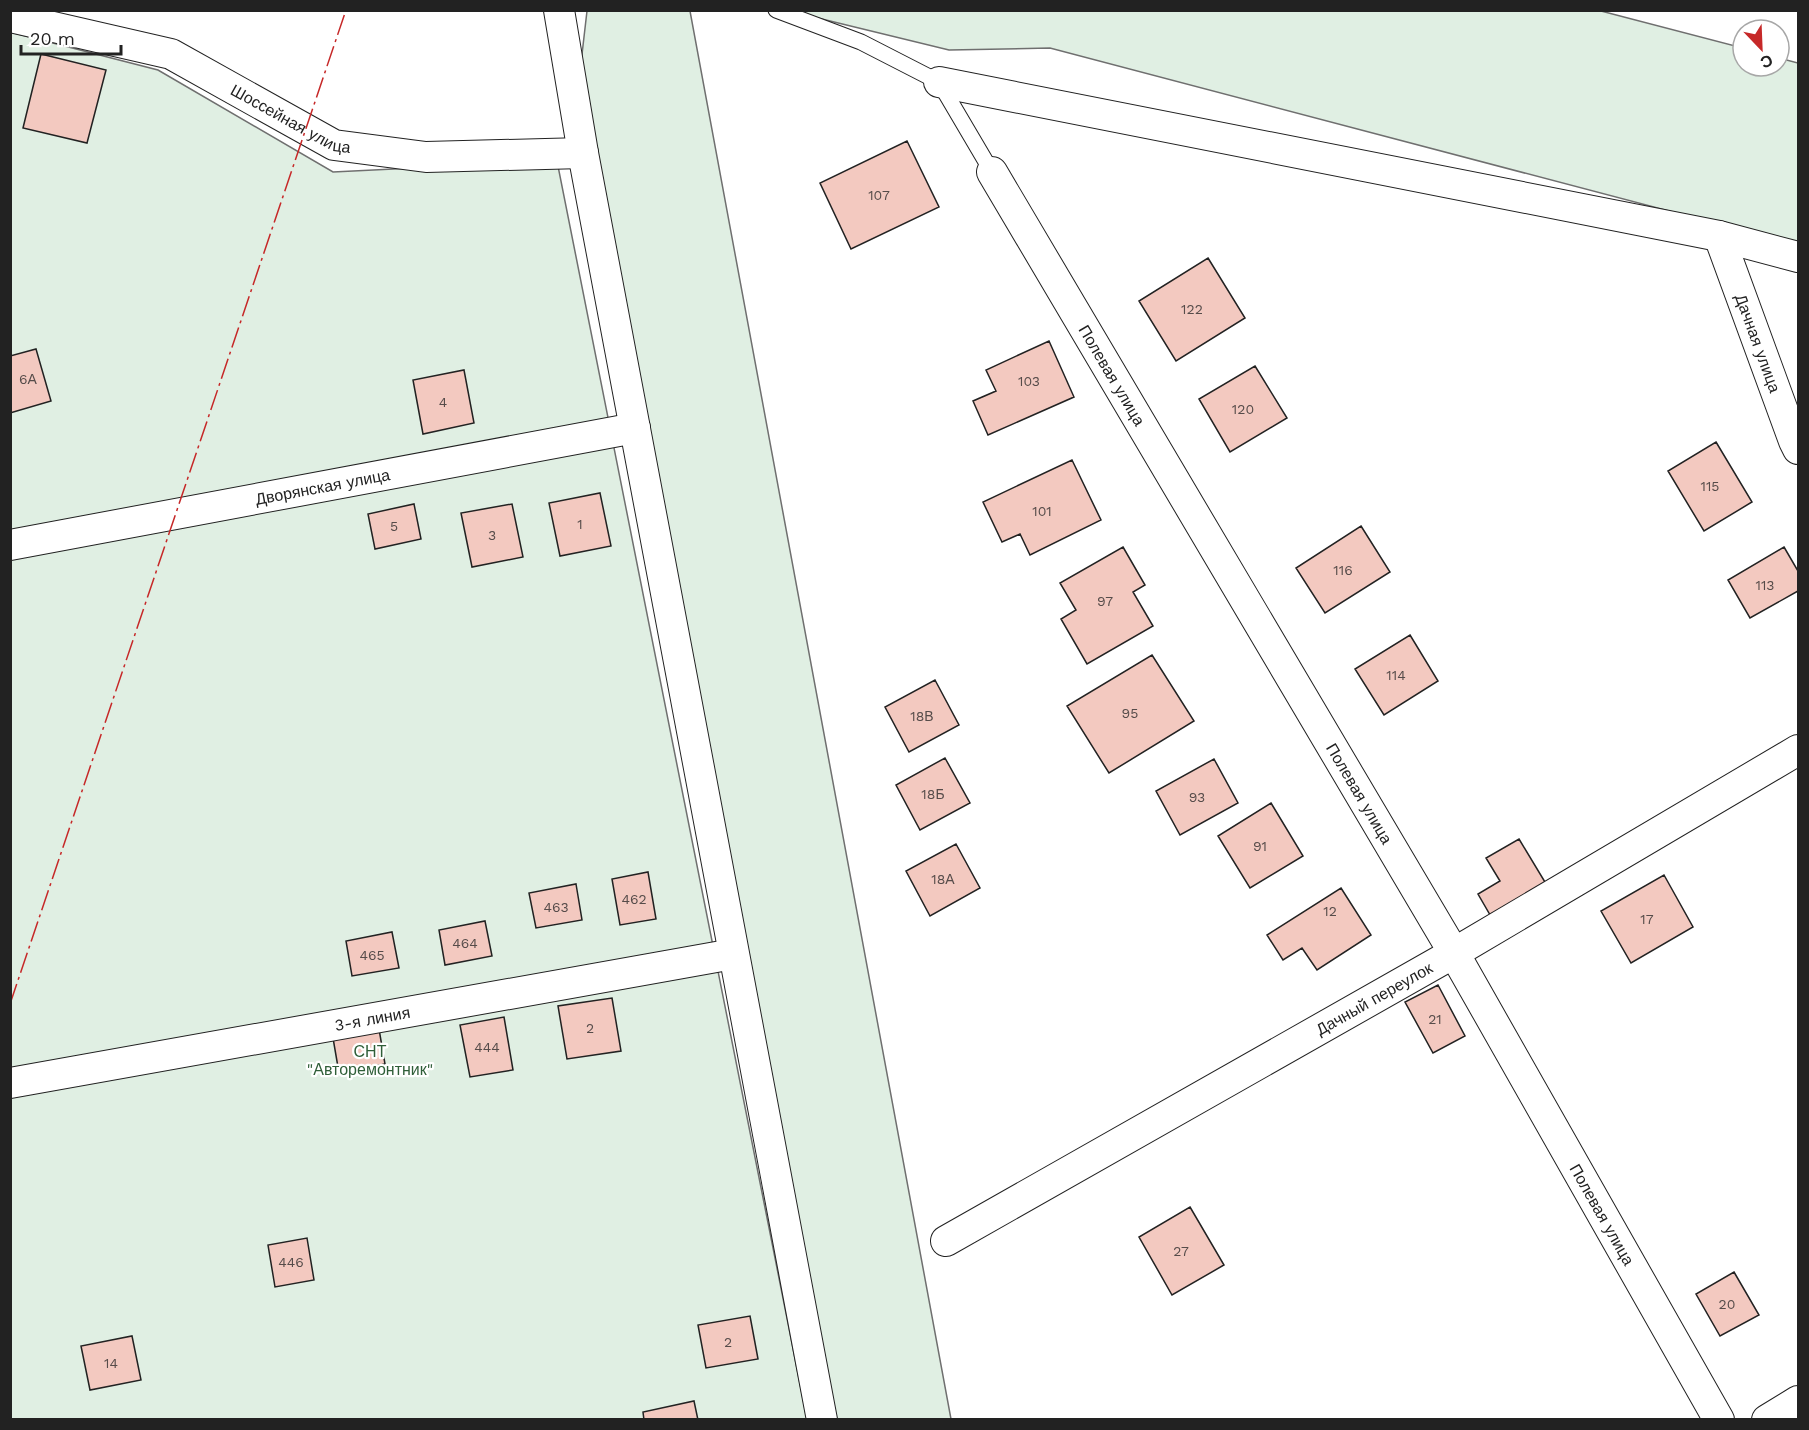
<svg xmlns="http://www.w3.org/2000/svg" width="1809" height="1430" font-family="'Work Sans',sans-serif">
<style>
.green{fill:#e0efe3;stroke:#6f6f6f;stroke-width:1.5}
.building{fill:#f3c9c0;stroke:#222;stroke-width:1.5}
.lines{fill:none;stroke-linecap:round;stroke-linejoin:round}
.service-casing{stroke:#222;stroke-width:17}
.minor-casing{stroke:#222;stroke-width:32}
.service{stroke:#fff;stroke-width:15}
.minor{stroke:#fff;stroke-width:30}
.power{stroke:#c62828;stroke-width:1.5;stroke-dasharray:21 4.5 3 4.5;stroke-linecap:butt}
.labels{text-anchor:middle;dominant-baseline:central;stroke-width:4.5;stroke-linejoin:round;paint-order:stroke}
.number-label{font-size:14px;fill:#564c4a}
.street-label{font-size:16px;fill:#222;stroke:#fff}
.park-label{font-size:16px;fill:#2f5e38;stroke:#fff}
</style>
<rect width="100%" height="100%" fill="#fff"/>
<path class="green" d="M 587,11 L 690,11 L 951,1419 L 834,1419 L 581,63 Z
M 789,11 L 1601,11 L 1743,48 L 1743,66 L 1779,66 L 1779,58 L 1798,63 L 1798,245 L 1050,48 L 949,50 Z
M 10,32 L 158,70 L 333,172 L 557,161 L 807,1419 L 11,1419 Z"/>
<path class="building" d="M 41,54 L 106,70 L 87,143 L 23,128 Z
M 907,141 L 939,207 L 851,249 L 820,183 Z
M 1208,258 L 1245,318 L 1176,361 L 1139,301 Z
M 1049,341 L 1074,397 L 988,435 L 973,401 L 996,391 L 986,370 Z
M 36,349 L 51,401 L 10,413 L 10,356 Z
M 1255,366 L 1287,418 L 1230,452 L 1199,399 Z
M 464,370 L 474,423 L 423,434 L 413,380 Z
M 1716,442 L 1752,502 L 1704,531 L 1668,471 Z
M 1072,460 L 1101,520 L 1030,555 L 1020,534 L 1002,542 L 983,502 Z
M 600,493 L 611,546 L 560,556 L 549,503 Z
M 414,504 L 421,539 L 375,549 L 368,514 Z
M 512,504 L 523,557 L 472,567 L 461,513 Z
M 1361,526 L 1390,572 L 1325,613 L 1296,568 Z
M 1123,547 L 1145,585 L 1133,592 L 1153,626 L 1087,664 L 1061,619 L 1076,610 L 1060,583 Z
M 1784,547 L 1798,571 L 1798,591 L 1750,618 L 1728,580 Z
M 1410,635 L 1438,681 L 1384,715 L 1355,669 Z
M 1152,655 L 1194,721 L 1109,773 L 1067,706 Z
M 935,680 L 959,725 L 909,752 L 885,707 Z
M 945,758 L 970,803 L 920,830 L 896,785 Z
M 1214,759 L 1238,803 L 1180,835 L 1156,791 Z
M 1271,803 L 1303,856 L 1250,888 L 1218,836 Z
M 1519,839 L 1548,887 L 1493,920 L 1478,894 L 1500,881 L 1486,858 Z
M 956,844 L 980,888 L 930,916 L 906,871 Z
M 648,872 L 656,919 L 620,925 L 612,879 Z
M 1664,875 L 1693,927 L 1631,963 L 1601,911 Z
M 576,884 L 582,920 L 536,928 L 529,893 Z
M 1341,888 L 1371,935 L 1317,970 L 1302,948 L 1283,960 L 1267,935 Z
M 485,921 L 492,956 L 445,965 L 439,930 Z
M 392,932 L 399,968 L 352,976 L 346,941 Z
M 1438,985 L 1465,1036 L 1433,1053 L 1405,1002 Z
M 612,998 L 621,1051 L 567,1059 L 558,1006 Z
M 504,1017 L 513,1070 L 470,1077 L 460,1025 Z
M 379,1029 L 385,1064 L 339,1073 L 333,1038 Z
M 1190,1207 L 1224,1265 L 1172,1295 L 1139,1237 Z
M 307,1238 L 314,1280 L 275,1287 L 268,1245 Z
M 1734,1272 L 1759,1315 L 1720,1336 L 1696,1294 Z
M 750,1316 L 758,1359 L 706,1368 L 698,1325 Z
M 132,1336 L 141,1380 L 90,1390 L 81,1346 Z
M 694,1401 L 698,1420 L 644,1420 L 643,1412 Z"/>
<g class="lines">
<defs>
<path id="service" d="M 776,10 L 861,42 L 939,82 L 992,172"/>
<g id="minor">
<path d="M 559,10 L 583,153 L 822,1420"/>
<path id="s1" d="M 10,17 L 171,54 L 334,145 L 426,157 L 583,153"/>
<path d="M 939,82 L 1719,236 L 1798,257"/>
<path id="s2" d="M 992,172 L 1454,953 L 1719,1420"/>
<path id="s3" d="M 1719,236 L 1794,441 L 1798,449"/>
<path id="s4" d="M 10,545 L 635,428"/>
<path id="s5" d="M 10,1083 L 733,954"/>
<path id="s6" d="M 946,1241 L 1454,953 L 1798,750"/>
<path d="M 1767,1420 L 1798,1401"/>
</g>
</defs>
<use href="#service" class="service-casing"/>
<use href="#minor" class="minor-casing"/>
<use href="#service" class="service"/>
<use href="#minor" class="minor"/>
<path class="power" d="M 10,1004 L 346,10"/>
</g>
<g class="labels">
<g class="number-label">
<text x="879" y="195">107</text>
<text x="1192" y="309">122</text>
<text x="28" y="379">6А</text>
<text x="1029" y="381">103</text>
<text x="443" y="402">4</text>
<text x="1243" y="409">120</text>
<text x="1710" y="486">115</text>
<text x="1042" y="511">101</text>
<text x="580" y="524">1</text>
<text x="394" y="526">5</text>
<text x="492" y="535">3</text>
<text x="1343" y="570">116</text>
<text x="1765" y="585">113</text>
<text x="1105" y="601">97</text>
<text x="1396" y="675">114</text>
<text x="1130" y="713">95</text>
<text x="922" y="716">18В</text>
<text x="933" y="794">18Б</text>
<text x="1197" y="797">93</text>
<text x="1260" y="846">91</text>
<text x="943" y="879">18А</text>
<text x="634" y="899">462</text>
<text x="556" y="907">463</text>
<text x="1330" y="911">12</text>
<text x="1647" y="919">17</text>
<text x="465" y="943">464</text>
<text x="372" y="955">465</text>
<text x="1435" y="1019">21</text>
<text x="590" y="1028">2</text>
<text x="487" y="1047">444</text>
<text x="1181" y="1251">27</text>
<text x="291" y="1262">446</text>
<text x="1727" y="1304">20</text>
<text x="728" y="1342">2</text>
<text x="111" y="1363">14</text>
</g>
<g class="street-label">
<text stroke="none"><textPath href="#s1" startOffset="302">Шоссейная улица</textPath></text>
<text stroke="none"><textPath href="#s3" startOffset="114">Дачная улица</textPath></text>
<text stroke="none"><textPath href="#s2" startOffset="236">Полевая улица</textPath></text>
<text stroke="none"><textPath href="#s4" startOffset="318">Дворянская улица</textPath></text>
<text stroke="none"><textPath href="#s2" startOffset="722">Полевая улица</textPath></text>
<text stroke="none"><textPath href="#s6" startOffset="492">Дачный переулок</textPath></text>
<text stroke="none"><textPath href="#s5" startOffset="368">3-я линия</textPath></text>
<text stroke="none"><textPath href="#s2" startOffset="1208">Полевая улица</textPath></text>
</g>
<g class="park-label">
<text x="370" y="1051">СНТ<tspan x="370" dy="18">"Авторемонтник"</tspan></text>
</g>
</g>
<rect width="1809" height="1430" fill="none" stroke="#222222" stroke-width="24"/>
<g transform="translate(1761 48) rotate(157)"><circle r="28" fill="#ffffff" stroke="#a7a7a7" stroke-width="1.5"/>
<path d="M0-4.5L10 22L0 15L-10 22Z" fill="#c62828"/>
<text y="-9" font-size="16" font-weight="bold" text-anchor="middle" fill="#222222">С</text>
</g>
<path d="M21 45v9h100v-9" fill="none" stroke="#222222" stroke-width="3"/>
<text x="30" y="45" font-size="18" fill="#222222" stroke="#ffffff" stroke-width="4.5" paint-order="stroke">20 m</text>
</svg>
